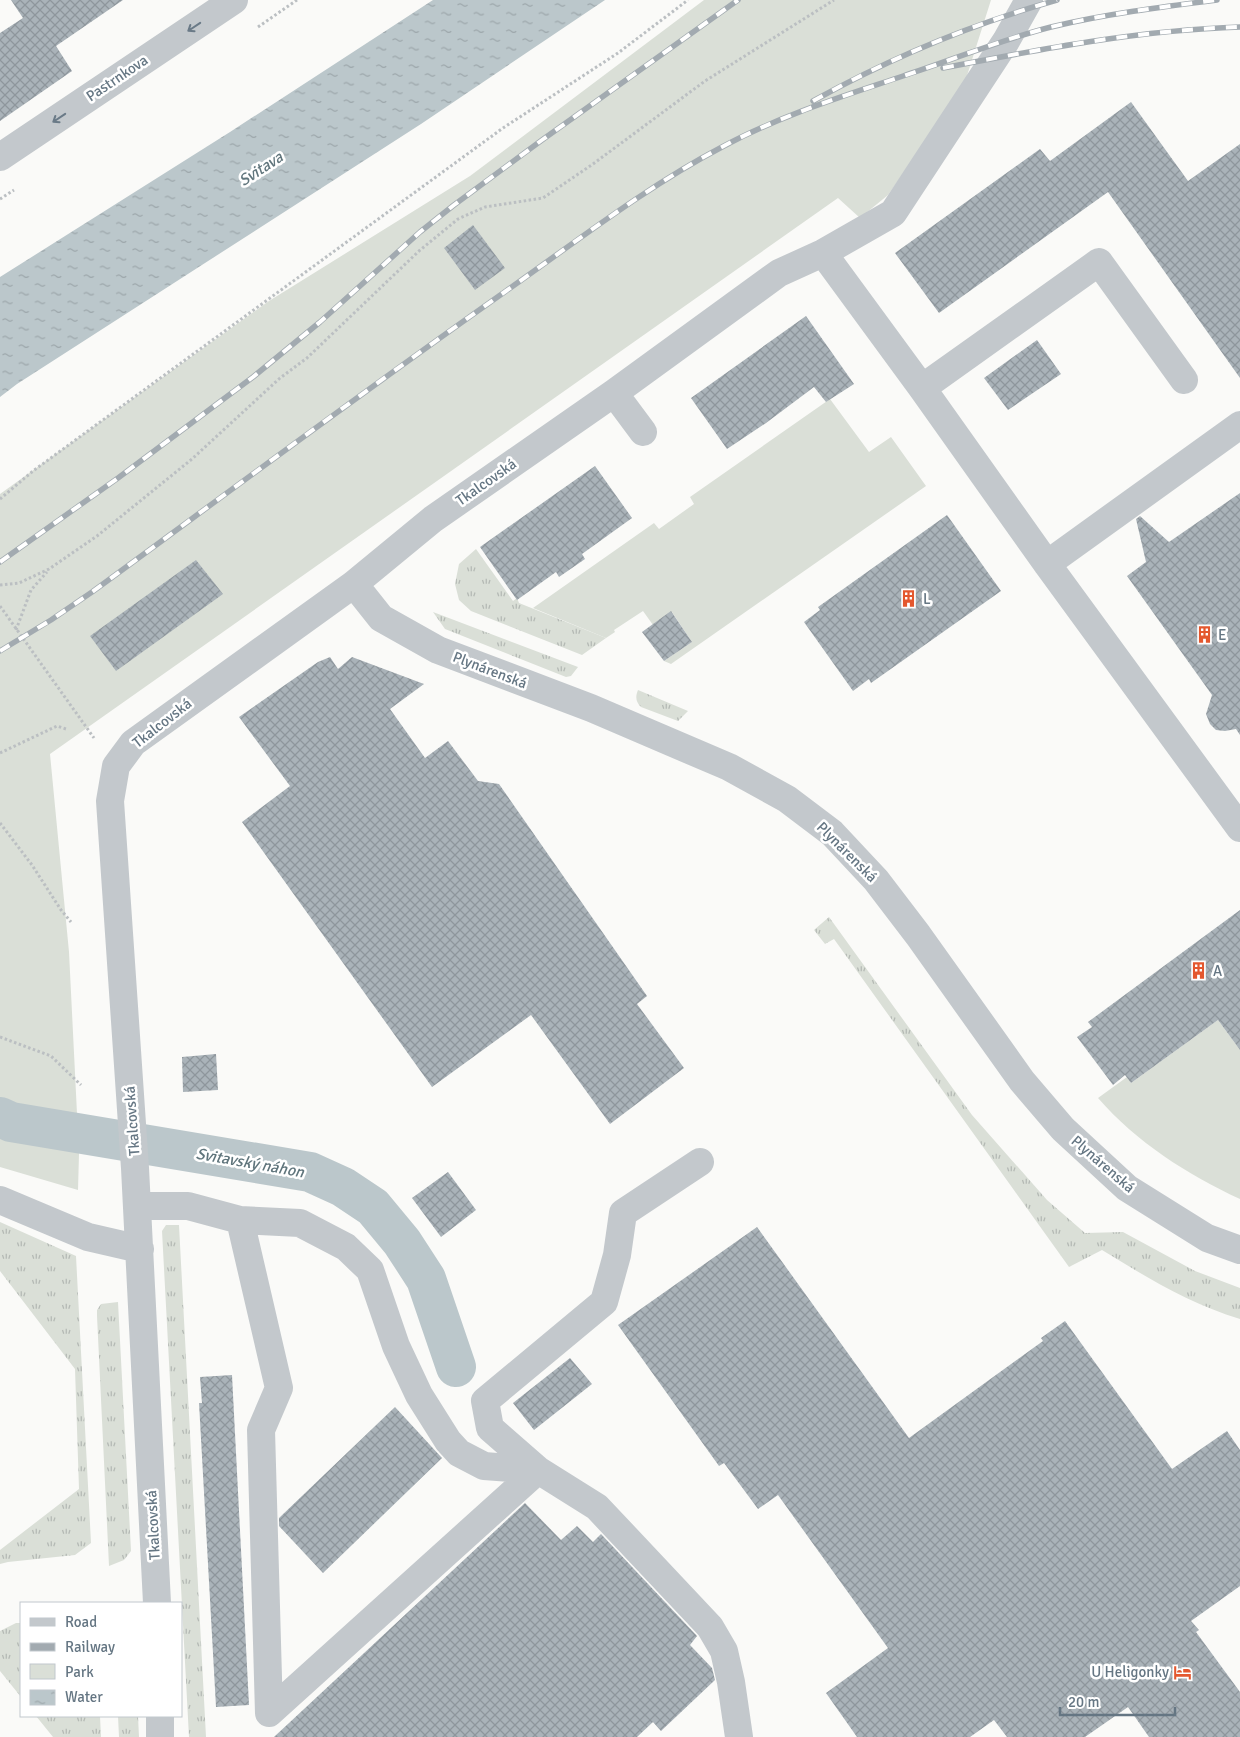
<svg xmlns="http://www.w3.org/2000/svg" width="1240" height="1737" font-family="Signika,sans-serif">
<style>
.grass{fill:url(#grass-tufts)}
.green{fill:#dadfd7}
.water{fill:url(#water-ripples)}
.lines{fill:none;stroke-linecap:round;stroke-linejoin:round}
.canal{stroke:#bbc7cb;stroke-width:40}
.building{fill:url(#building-cross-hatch)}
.path{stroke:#bbbfc2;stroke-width:3;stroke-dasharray:2.5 2.5;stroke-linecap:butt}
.minor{stroke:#c3c8cc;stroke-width:28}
.rail-casing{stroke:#a2aab0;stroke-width:5.5}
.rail{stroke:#fff;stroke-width:4;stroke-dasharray:11;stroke-linecap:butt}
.oneway{stroke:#6a7a87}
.labels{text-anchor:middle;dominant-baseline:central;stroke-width:5;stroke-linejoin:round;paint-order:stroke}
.street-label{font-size:15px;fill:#657683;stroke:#fff}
.poi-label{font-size:15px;fill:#657683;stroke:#fff;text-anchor:start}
.water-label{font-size:16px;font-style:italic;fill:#60757c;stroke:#fff}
</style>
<defs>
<pattern id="grass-tufts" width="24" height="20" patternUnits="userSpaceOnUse" patternTransform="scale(1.25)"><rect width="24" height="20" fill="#dadfd7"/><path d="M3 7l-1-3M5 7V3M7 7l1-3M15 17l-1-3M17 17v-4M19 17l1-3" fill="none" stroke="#b4b9b4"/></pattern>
<pattern id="water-ripples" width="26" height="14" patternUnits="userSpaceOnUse" patternTransform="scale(1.25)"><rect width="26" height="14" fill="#bbc7cb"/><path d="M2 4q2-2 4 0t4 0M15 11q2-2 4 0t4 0" fill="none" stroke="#9ca6aa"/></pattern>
<pattern id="building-cross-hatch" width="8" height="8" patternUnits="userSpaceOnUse" patternTransform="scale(1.25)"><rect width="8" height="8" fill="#aab3b9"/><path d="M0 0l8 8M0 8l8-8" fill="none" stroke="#8e969c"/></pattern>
</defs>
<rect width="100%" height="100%" fill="#fafaf8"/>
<path class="grass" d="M 476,549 L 513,601 L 517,598 L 519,603 L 606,638 L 582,655 L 471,611 L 459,600 L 455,584 L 459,564 Z
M 433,612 L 578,667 L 571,676 L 566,677 L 445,629 Z
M 638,690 L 688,711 L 678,721 L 641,707 C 636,702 635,697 638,690 Z
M 829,917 L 972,1115 L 1047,1200 L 1085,1233 L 1123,1232 L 1195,1271 L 1240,1288 L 1240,1319 C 1190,1304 1146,1277 1102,1250 L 1069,1267 L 834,939 L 825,944 L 814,930 Z
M 0,1222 L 76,1256 L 91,1543 L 75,1555 L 8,1562 L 0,1564 L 0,1550 L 79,1489 L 75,1369 L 0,1271 Z
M 166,1225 L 179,1225 L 206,1737 L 189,1737 L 162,1231 Z
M 118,1302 L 131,1551 L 124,1560 L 109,1566 L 97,1316 L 97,1310 L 101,1304 Z
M 16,1623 L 21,1623 L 21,1697 L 0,1671 L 0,1631 Z
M 36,1716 L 100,1716 L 101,1737 L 53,1737 Z
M 118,1716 L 138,1716 L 139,1737 L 119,1737 Z"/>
<path class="green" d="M 704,0 L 991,0 L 964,85 L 888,195 L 860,218 L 838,198 L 50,754 L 69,952 L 79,1154 L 78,1190 L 0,1167 L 0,494 L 269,301 L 470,176 Z
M 830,399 L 869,452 L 891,437 L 926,486 L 671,664 L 664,661 L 692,642 L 672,612 L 653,625 L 643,611 L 614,630 L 615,632 L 606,638 L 533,608 L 654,523 L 659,529 L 694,504 L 690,497 Z
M 1218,1020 L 1240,1050 L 1240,1199 C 1188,1175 1136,1142 1098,1098 L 1127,1077 L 1131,1083 Z"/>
<path class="water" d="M 433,0 L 605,0 L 421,124 L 17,384 L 0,397 L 0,277 L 230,132 Z"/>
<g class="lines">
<path class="canal" d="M 0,1117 L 11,1122 L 310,1172 L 343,1187 L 373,1207 L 402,1242 L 426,1279 L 456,1367"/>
</g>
<path class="building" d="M 11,0 L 123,0 L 56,46 L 72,71 L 0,121 L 0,33 L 23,18 Z
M 1131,102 L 1188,181 L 1240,144 L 1240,378 L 1108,192 L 939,313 L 895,253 L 1040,149 L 1050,161 Z
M 473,225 L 505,268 L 475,290 L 444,248 Z
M 806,316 L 854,384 L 826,402 L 814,387 L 766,423 L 727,449 L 691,398 Z
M 1037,340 L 1061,374 L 1008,410 L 984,378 Z
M 595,466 L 632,518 L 582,554 L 585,559 L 559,577 L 556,572 L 517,600 L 480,547 Z
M 1240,493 L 1240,735 L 1236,729 L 1225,731 L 1216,730 L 1210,724 L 1206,714 L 1212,695 L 1127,576 L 1146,562 L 1136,519 L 1140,516 L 1169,542 Z
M 947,515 L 1001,591 L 871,683 L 869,679 L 853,691 L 804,622 L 820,610 L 818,607 Z
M 196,560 L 223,594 L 116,671 L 90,636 Z
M 671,611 L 692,642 L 664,661 L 642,632 Z
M 330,657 L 338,669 L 352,657 L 424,684 L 390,709 L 425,758 L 448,741 L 478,781 L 499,784 L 647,996 L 637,1004 L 684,1068 L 610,1124 L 531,1015 L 432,1087 L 242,822 L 290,786 L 239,717 L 318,662 Z
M 1240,910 L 1240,1050 L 1218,1020 L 1131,1083 L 1125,1075 L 1113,1085 L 1077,1037 L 1092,1027 L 1088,1022 Z
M 216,1054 L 218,1090 L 183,1092 L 182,1057 Z
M 448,1172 L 476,1210 L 441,1237 L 412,1198 Z
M 757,1227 L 909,1438 L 1043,1341 L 1041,1338 L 1065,1321 L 1172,1469 L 1227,1431 L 1240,1450 L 1240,1586 L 1191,1621 L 1199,1630 L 1196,1632 L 1240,1692 L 1240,1737 L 1149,1737 L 1128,1707 L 1085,1737 L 1007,1737 L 994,1720 L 970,1737 L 857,1737 L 826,1693 L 888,1648 L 778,1495 L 758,1509 L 724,1463 L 719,1466 L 618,1325 Z
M 570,1358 L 592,1384 L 534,1430 L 513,1403 Z
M 232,1375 L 249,1705 L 216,1707 L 199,1403 L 202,1403 L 200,1377 Z
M 395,1407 L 442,1458 L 323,1573 L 279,1526 L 279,1518 Z
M 525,1503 L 561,1540 L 577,1526 L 593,1542 L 601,1534 L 697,1636 L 690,1645 L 712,1668 L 715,1680 L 661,1731 L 653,1722 L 637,1737 L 274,1737 Z"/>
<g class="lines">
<path class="path" d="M 258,27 L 297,0
M 0,199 L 14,190
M 0,499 L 33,471 L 503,128 L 618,53 L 688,0
M 0,585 L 19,583 L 49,569 L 97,536 L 192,459 L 280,378 L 307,358 L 419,251 L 458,219 L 485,207 L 543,198 L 593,164 L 705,81 L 834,0
M 0,606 L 94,738
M 16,630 L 31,590 L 47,572
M 0,753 L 57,726 L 66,729
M 0,823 L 32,865 L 61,910 L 71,922
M 0,1037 L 51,1056 L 81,1085"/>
<path class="minor" d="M 0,157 L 234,0
M 823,253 L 922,388 L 1047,564 L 1240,828
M 922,388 L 1099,262 L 1184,380
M 614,393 L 643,432
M 1047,564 L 1240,425
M 354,584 L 381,618 L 438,650 L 591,708 L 729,767 L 787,799 L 832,833 L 876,880 L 918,935 L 1022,1081 L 1063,1129 L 1127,1188 L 1207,1238 L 1240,1250
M 0,1200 L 88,1237 L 140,1249
M 137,1206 L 188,1206 L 240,1220 L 279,1388 L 261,1430 L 269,1713 L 538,1470 L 597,1507 L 710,1627 L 724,1651 L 731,1682 L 739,1737
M 240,1220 L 300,1223 L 346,1247 L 370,1270 L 396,1346 L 419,1395 L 448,1441 L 459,1453 L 484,1466 L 538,1470 L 490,1428 L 485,1401 L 604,1302 L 617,1255 L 623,1213 L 700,1162
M 157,1603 L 135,1168 L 110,801 L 116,766 L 133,743 L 354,584 L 433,519 L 614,393 L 779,273 L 823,253 L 893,213 L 1006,41 L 1029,0
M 160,1716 L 160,1737"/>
<defs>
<path id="rail" d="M 943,68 C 1041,49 1140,30 1240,27
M 813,101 C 890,58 972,24 1057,0
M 0,562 L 118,478 L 253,377 L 320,322 L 420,232 L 454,205 L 542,140 L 738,0
M 0,651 L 51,620 L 92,592 C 230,491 367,389 506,291 C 577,241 646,187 722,147 C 779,116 841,97 903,76 C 952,60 1000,40 1051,27 C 1105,14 1161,7 1217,0"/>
</defs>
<use href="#rail" class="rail-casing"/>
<use href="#rail" class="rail"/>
</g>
<defs><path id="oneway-shaft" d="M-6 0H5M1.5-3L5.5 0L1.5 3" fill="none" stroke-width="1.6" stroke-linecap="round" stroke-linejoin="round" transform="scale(1.25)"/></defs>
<g class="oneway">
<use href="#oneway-shaft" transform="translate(194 27) rotate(146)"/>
<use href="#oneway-shaft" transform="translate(59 118) rotate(146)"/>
</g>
<defs>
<symbol id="building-bare" viewBox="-9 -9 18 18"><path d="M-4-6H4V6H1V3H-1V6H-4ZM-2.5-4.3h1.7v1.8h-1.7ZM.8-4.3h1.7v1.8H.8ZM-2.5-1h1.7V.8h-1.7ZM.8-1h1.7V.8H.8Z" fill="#e4572e" stroke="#fff" stroke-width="2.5" paint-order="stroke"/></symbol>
<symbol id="hotel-bare" viewBox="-9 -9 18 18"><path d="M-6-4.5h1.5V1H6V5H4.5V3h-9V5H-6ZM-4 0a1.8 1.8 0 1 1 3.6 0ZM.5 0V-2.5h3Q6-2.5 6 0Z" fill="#e4572e" stroke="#fff" stroke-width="2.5" paint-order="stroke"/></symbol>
</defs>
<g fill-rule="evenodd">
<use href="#building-bare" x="896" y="586" width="25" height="25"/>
<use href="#building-bare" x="1192" y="622" width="25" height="25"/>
<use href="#building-bare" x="1186" y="958" width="25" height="25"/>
<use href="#hotel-bare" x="1170" y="1660" width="25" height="25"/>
</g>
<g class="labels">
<g class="street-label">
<text transform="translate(117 78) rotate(-34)">Pastrnkova</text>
<text transform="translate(486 482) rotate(-35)">Tkalcovská</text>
<text transform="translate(490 670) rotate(21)">Plynárenská</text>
<text transform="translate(162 723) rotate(-38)">Tkalcovská</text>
<text transform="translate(847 852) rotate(45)">Plynárenská</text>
<text transform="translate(132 1121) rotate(-94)">Tkalcovská</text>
<text transform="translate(1103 1164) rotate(41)">Plynárenská</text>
<text transform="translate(153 1525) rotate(-93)">Tkalcovská</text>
</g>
<g class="poi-label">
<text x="923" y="599">L</text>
<text x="1218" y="635">E</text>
<text x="1213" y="971">A</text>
<text x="1169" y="1672" text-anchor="end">U Heligonky</text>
</g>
<g class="water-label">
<text transform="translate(261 169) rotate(-33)">Svitava</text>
<text transform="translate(250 1163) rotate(10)">Svitavský náhon</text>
</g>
</g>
<rect x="20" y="1602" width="162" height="115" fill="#ffffff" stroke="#c1c8cd"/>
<rect x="30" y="1618" width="25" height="8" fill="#c3c8cc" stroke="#c1c8cd"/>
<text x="65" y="1627" font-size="15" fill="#657683">Road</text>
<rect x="30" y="1643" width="25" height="8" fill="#a2aab0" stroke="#c1c8cd"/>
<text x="65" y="1652" font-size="15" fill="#657683">Railway</text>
<rect x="30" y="1664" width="25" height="15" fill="#dadfd7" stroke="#c1c8cd"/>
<text x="65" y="1677" font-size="15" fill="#657683">Park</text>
<rect x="30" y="1690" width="25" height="15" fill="url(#water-ripples)" stroke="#c1c8cd"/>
<text x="65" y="1702" font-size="15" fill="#657683">Water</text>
<path d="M1060 1707v8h115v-8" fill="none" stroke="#657683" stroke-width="2.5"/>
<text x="1068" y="1707" font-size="15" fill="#657683" stroke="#ffffff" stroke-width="4" paint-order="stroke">20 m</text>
</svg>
